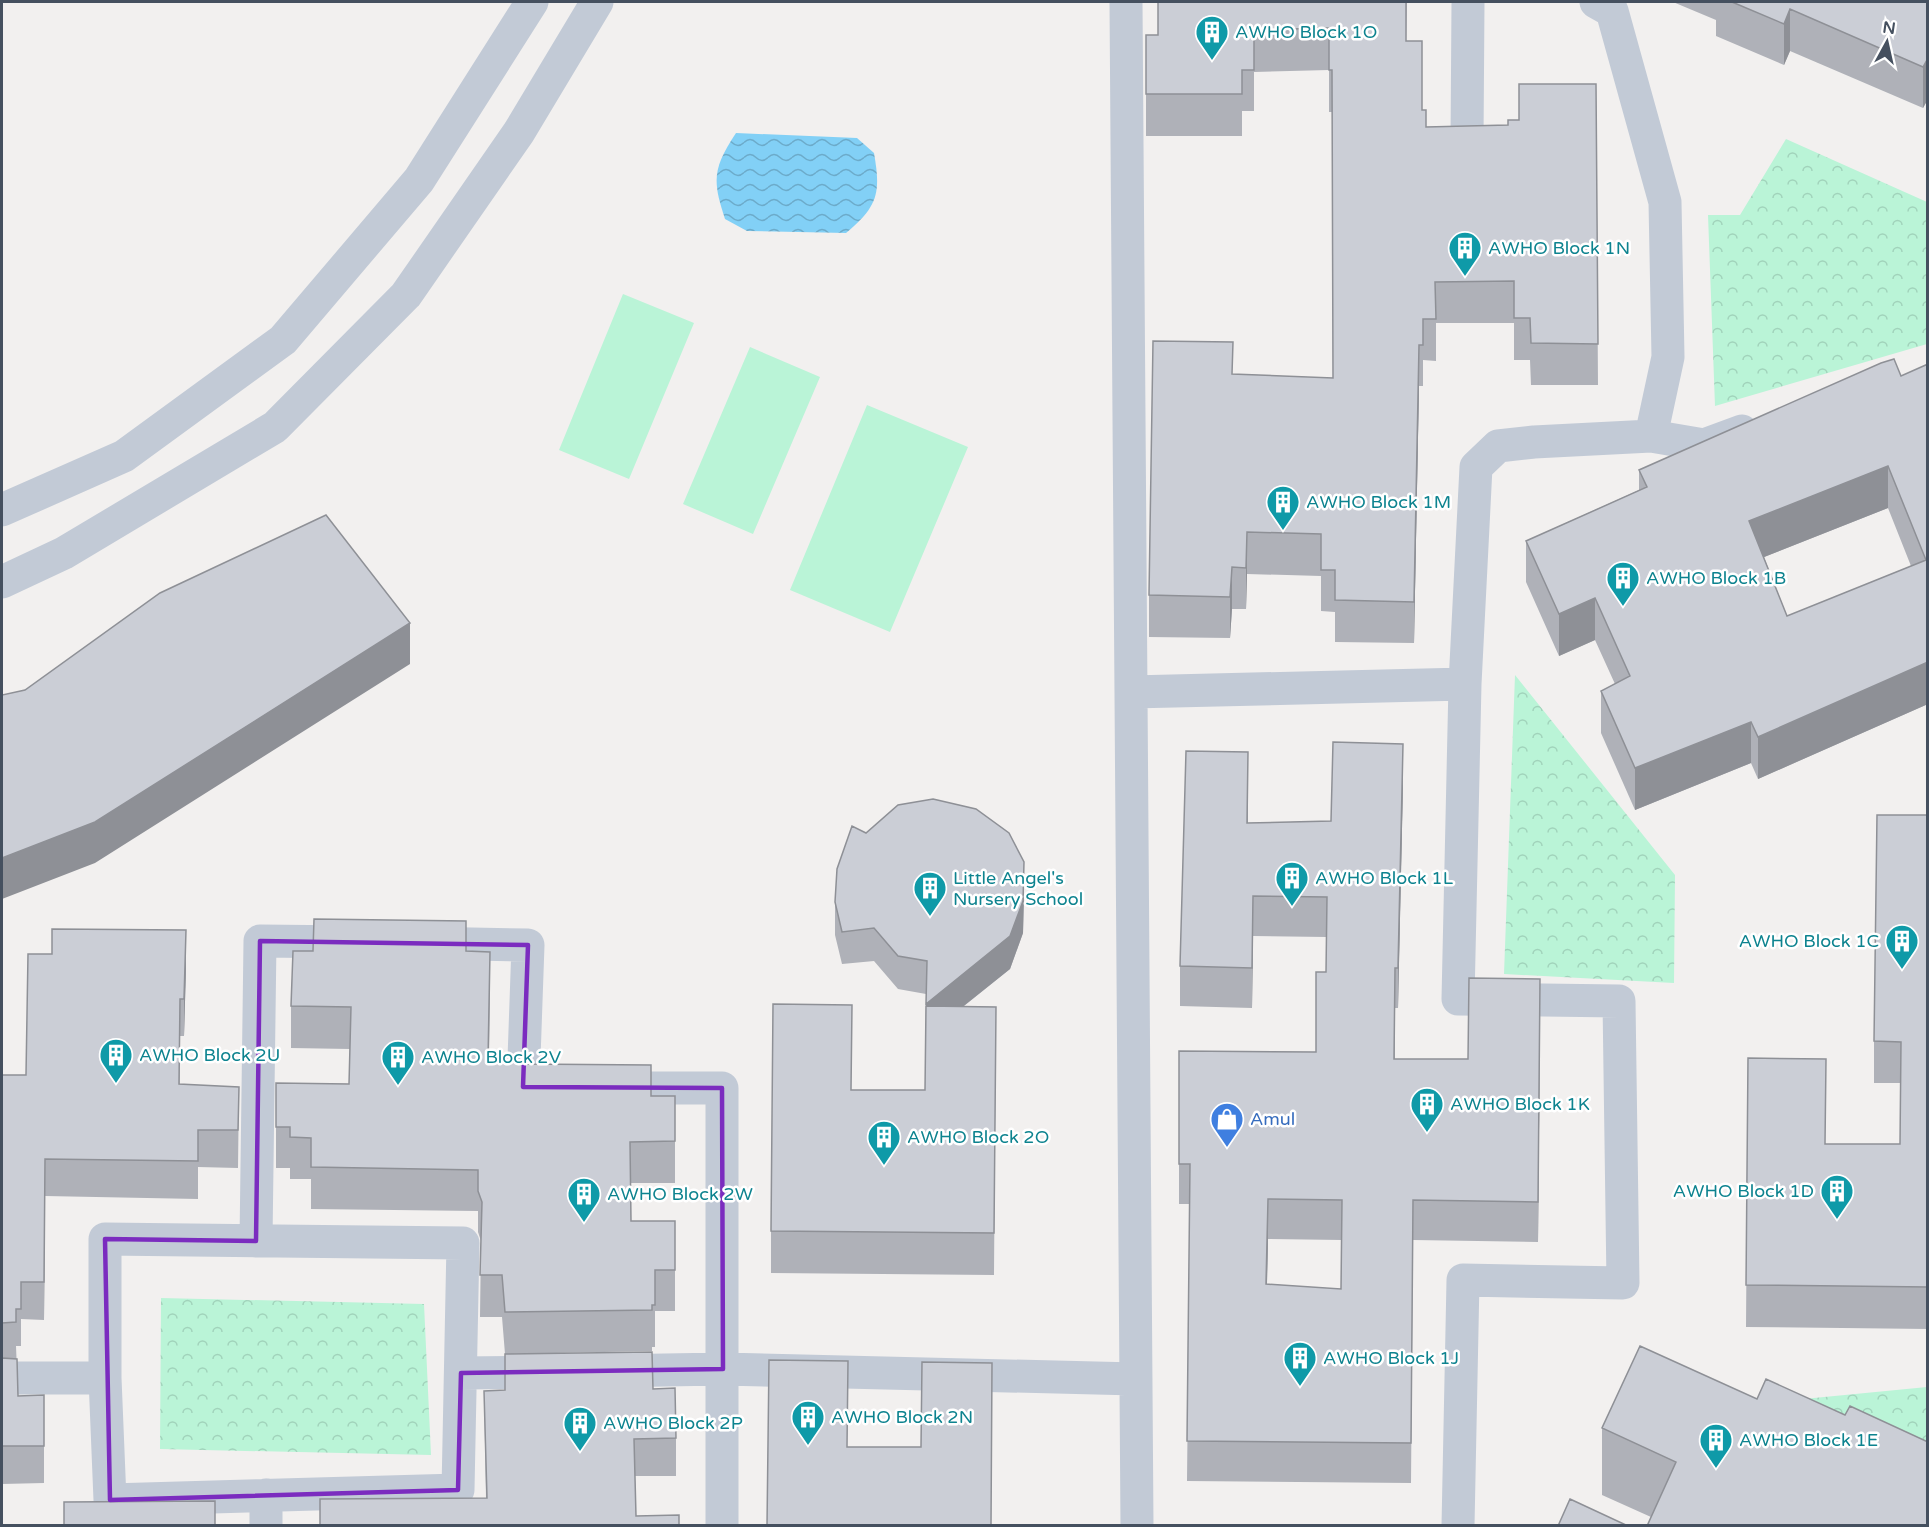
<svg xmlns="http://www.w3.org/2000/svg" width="1929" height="1527" font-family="'Varela Round',sans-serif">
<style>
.grass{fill:#baf4d7}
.park{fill:url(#park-crowns)}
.water{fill:url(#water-waves)}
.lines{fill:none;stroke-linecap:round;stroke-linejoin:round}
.minor{stroke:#c2cad6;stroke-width:33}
.wall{fill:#afb1b8;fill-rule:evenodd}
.shaded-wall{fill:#8e9096}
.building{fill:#cbced6;stroke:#8e9096;stroke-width:1.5;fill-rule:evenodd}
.marked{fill:none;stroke:#7b2cbf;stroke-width:4.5;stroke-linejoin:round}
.labels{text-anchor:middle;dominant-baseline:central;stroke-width:5;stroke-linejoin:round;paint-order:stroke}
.culture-label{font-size:18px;fill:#0d838f;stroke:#fff;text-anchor:start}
.shop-label{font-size:18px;fill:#366cbe;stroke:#fff;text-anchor:start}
</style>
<defs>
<pattern id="park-crowns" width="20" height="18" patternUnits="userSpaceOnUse" patternTransform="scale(1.5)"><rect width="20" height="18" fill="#baf4d7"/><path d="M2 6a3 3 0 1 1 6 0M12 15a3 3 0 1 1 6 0" fill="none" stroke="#a1d3bb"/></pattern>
<pattern id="water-waves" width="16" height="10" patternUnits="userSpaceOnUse" patternTransform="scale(1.5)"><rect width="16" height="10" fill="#82d0f6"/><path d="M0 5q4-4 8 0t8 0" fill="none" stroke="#6cabca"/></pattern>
</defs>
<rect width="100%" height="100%" fill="#f2f0ef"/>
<path class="grass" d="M 623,294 L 694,323 L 629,479 L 559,450 Z
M 750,347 L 820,377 L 753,534 L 683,504 Z
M 867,405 L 968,447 L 890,632 L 790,590 Z"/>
<path class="park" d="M 1786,139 L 1927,202 L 1927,344 L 1715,406 L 1708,215 L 1740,215 Z
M 1515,675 L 1675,875 L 1674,983 L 1504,974 Z
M 161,1298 L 424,1304 L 431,1455 L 160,1449 Z
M 1927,1387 L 1927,1465 L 1783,1401 Z"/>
<path class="water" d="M 736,133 L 857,138 L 874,153 C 881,193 878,206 846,233 L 747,231 L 725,219 C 712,180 713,168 736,133 Z"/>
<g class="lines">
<path class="minor" d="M 1126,2 L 1137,1526
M 1467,141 L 1468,2
M 1651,436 L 1704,445 L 1742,431
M 2,510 L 124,456 L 283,340 L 419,180 L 532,2
M 2,582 L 64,553 L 275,427 L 406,295 L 519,132 L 597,2
M 1131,692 L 1465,684 L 1476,467 L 1498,446 L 1534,442 L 1651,436 L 1668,357 L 1665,202 L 1612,11 L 1596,2
M 420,943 L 528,945 L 523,1087 L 546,1087
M 607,1088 L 722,1088 L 722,1526
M 105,1239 L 463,1243 L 458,1490 L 110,1500 L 105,1378 Z
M 256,1241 L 260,941 L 357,942
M 607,1371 L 723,1369 L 1136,1379
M 461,1373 L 549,1372
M 2,1378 L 105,1378
M 266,1495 L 266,1526
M 1458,1526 L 1463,1280 L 1623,1283 L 1619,1001 L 1458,999 L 1465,684"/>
</g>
<path class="wall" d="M 1407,2 L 1406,41 L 1426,127 L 1508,125 L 1596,84 L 1598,385 L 1531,385 L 1530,360 L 1514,360 L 1514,323 L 1436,323 L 1436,361 L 1423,360 L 1423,386 L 1419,386 L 1414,643 L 1335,642 L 1335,612 L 1321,611 L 1321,576 L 1247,574 L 1246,609 L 1232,609 L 1230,638 L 1149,637 L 1149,595 L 1233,374 L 1333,378 L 1332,112 L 1329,112 L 1329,70 L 1254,72 L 1254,111 L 1242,111 L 1242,136 L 1146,136 L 1146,35 L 1158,35 Z
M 1673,2 L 1928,2 L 1928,99 L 1923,108 L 1790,51 L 1784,65 L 1716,36 L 1716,20 Z
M 1928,364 L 1928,704 L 1758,779 L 1751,763 L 1635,810 L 1601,733 L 1601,691 L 1615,684 L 1595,640 L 1559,656 L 1526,582 L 1526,541 L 1639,490 L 1639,470 L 1901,376 ZM 1888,508 L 1911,566 L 1787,616 L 1764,557 Z
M 1403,784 L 1398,1008 L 1395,1008 L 1395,1059 L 1468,1059 L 1540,1019 L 1538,1242 L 1413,1240 L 1411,1483 L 1187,1481 L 1190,1204 L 1179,1204 L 1179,1051 L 1316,1052 L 1326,972 L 1327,937 L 1253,936 L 1252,1008 L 1180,1006 L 1180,966 L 1248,792 L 1248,823 L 1331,821 ZM 1268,1239 L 1342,1240 L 1341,1289 L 1267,1284 Z
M 1928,815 L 1928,1329 L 1746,1327 L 1748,1058 L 1826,1144 L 1900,1144 L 1901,1083 L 1874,1083 L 1874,1041 Z
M 866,833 L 1024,895 L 1023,933 L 1010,969 L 964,1006 L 996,1007 L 994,1275 L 771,1273 L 771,1231 L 851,1090 L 925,1090 L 926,994 L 898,989 L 874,961 L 842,964 L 835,935 L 835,902 Z
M 466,951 L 490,994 L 489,1060 L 523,1064 L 651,1096 L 675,1096 L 675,1183 L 630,1183 L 631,1221 L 675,1221 L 675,1311 L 655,1311 L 655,1347 L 652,1347 L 652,1351 L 505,1354 L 502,1317 L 480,1317 L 481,1241 L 478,1232 L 478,1211 L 311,1209 L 311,1179 L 290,1179 L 290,1168 L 276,1168 L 276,1083 L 349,1084 L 350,1049 L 291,1048 L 291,1006 Z
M 52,954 L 186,968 L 184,1036 L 180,1036 L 179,1084 L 239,1087 L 238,1168 L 198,1167 L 198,1199 L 45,1196 L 44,1320 L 21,1319 L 21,1346 L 16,1346 L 18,1396 L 44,1395 L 44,1483 L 2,1484 L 2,1075 L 26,1075 Z
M 653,1389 L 676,1438 L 676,1476 L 635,1476 L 636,1516 L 486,1498 L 484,1391 Z
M 1757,1399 L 1845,1415 L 1651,1517 L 1602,1495 L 1602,1428 Z"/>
<path class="shaded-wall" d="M 1790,9 L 1790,51 L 1784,65 L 1784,24 Z
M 1928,58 L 1928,99 L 1923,108 L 1923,67 Z
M 1419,345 L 1419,386 L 1414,643 L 1414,602 Z
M 1888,466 L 1888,508 L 1749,563 L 1749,521 Z
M 1247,532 L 1247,574 L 1246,609 L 1246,568 Z
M 1232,567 L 1232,609 L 1230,638 L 1230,597 Z
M 1595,598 L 1595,640 L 1559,656 L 1559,614 Z
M 410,623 L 410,664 L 95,863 L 2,899 L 2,858 Z
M 1928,662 L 1928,704 L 1758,779 L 1758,737 Z
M 1751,722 L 1751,763 L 1635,810 L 1635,768 Z
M 1403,744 L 1403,784 L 1398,1008 L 1398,968 Z
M 1248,752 L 1248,792 L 1247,862 L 1247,823 Z
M 1024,862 L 1024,895 L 1023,933 L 1010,969 L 926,1036 L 926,1004 Z
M 1253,896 L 1253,936 L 1252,1008 L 1252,968 Z
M 186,930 L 186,968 L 184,1036 L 184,999 Z
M 1540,979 L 1540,1019 L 1538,1242 L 1538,1202 Z
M 180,999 L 180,1036 L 179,1121 L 179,1084 Z
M 45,1159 L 45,1196 L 44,1320 L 44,1282 Z
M 1268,1199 L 1268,1239 L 1266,1324 L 1266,1284 Z"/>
<path class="building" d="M 1158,2 L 1406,2 L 1406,41 L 1422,41 L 1422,110 L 1426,110 L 1426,127 L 1508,125 L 1508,120 L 1519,120 L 1519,84 L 1596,84 L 1598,344 L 1531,343 L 1530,318 L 1514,318 L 1514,281 L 1435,282 L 1436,319 L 1423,319 L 1423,345 L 1419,345 L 1414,602 L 1335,600 L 1335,570 L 1321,570 L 1321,534 L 1247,532 L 1246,568 L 1232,567 L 1230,597 L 1149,595 L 1153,341 L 1233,342 L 1232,374 L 1333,378 L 1332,70 L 1329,70 L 1329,28 L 1254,30 L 1254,70 L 1242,70 L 1242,94 L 1146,94 L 1146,35 L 1158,35 Z
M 1732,2 L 1928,2 L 1928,58 L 1923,67 L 1790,9 L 1784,24 Z
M 1894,359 L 1901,376 L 1928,364 L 1928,662 L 1758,737 L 1751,722 L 1635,768 L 1601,691 L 1630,676 L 1595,598 L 1559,614 L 1526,541 L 1647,487 L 1639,470 L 1881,363 ZM 1888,466 L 1926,560 L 1787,616 L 1749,521 Z
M 326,515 L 410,623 L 95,822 L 2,858 L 2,695 L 25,690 L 160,593 Z
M 1333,742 L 1403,744 L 1398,968 L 1395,968 L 1394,1059 L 1468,1059 L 1469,978 L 1540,979 L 1538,1202 L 1413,1200 L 1411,1443 L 1187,1441 L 1190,1164 L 1179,1164 L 1179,1051 L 1316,1052 L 1316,972 L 1326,972 L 1327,897 L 1253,896 L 1252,968 L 1180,966 L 1186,751 L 1248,752 L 1247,823 L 1331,821 ZM 1268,1199 L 1342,1200 L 1341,1289 L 1266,1284 Z
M 933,799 L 976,809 L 1009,833 L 1024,862 L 1023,901 L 1010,936 L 926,1004 L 927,961 L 898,956 L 874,928 L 842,932 L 835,902 L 837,869 L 852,826 L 866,833 L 898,805 Z
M 1877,815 L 1928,815 L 1928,1287 L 1746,1285 L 1748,1058 L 1826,1059 L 1825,1144 L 1900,1144 L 1901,1042 L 1874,1041 Z
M 314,919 L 466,921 L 466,951 L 490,952 L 488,1060 L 511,1060 L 523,1064 L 651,1065 L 651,1096 L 675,1096 L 675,1141 L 630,1142 L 631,1221 L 675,1221 L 675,1270 L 655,1270 L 655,1305 L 652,1305 L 652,1310 L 505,1312 L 502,1275 L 480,1275 L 482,1202 L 478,1191 L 478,1170 L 311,1167 L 311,1138 L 290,1137 L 290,1127 L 276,1127 L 276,1083 L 349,1084 L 351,1007 L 291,1006 L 293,951 L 313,951 Z
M 52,929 L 186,930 L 184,999 L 180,999 L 179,1084 L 239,1087 L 238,1130 L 198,1130 L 198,1161 L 45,1159 L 44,1282 L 21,1282 L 21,1309 L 16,1309 L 16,1322 L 2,1323 L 2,1075 L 26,1075 L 28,954 L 52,954 Z
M 773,1004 L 852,1005 L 851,1090 L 925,1090 L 926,1006 L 996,1007 L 994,1233 L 771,1231 Z
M 1640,1346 L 1757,1399 L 1766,1379 L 1845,1415 L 1850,1406 L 1928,1442 L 1928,1526 L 1647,1526 L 1676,1462 L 1602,1428 Z
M 652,1352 L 653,1389 L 675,1388 L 676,1438 L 634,1439 L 636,1516 L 679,1515 L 679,1526 L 320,1526 L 320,1499 L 487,1498 L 484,1391 L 505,1390 L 505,1354 Z
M 2,1358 L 17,1359 L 18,1396 L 44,1395 L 44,1446 L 2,1446 Z
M 769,1360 L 848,1361 L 847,1447 L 921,1447 L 922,1362 L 992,1363 L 991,1526 L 767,1526 Z
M 1570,1499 L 1628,1526 L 1558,1526 Z
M 215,1501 L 215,1526 L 64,1526 L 64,1502 Z"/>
<path class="marked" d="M 260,941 L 528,945 L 523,1087 L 722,1088 L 723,1369 L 461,1373 L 458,1490 L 110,1500 L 105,1239 L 256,1241 Z"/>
<defs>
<symbol id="building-pin" viewBox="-11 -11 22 30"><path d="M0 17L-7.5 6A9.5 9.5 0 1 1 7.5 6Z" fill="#0f9aa8" stroke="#fff"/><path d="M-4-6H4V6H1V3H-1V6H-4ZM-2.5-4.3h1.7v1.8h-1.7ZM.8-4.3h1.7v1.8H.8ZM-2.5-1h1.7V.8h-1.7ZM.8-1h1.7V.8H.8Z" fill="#fff"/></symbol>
<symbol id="shop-pin" viewBox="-11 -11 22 30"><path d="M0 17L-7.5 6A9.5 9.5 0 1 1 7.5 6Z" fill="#3f7fe0" stroke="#fff"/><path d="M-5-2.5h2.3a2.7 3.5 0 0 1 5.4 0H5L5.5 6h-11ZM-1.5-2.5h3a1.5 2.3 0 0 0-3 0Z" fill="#fff"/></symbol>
</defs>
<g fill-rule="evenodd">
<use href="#building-pin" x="1193" y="13" width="38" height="52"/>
<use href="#building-pin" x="1446" y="229" width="38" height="52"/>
<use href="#building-pin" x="1264" y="483" width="38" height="52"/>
<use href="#building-pin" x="1604" y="559" width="38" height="52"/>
<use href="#building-pin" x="1273" y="859" width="38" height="52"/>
<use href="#building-pin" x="911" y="869" width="38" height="52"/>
<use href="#building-pin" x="1883" y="922" width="38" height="52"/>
<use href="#building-pin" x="97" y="1036" width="38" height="52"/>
<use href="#building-pin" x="379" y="1038" width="38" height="52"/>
<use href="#building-pin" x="1408" y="1085" width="38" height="52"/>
<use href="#shop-pin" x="1208" y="1100" width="38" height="52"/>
<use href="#building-pin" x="865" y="1118" width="38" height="52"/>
<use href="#building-pin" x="1818" y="1172" width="38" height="52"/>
<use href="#building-pin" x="565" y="1175" width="38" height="52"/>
<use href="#building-pin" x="1281" y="1339" width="38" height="52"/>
<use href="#building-pin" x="789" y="1398" width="38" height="52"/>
<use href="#building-pin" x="561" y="1404" width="38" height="52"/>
<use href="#building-pin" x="1697" y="1421" width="38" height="52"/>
</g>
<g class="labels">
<g class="culture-label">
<text x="1235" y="32">AWHO Block 1O</text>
<text x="1488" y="248">AWHO Block 1N</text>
<text x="1306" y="502">AWHO Block 1M</text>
<text x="1646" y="578">AWHO Block 1B</text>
<text x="953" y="878">Little Angel's<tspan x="953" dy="21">Nursery School</tspan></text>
<text x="1315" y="878">AWHO Block 1L</text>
<text x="1879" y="941" text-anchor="end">AWHO Block 1C</text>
<text x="139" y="1055">AWHO Block 2U</text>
<text x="421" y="1057">AWHO Block 2V</text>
<text x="1450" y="1104">AWHO Block 1K</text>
<text x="907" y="1137">AWHO Block 2O</text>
<text x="1814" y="1191" text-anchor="end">AWHO Block 1D</text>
<text x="607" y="1194">AWHO Block 2W</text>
<text x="1323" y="1358">AWHO Block 1J</text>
<text x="831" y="1417">AWHO Block 2N</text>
<text x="603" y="1423">AWHO Block 2P</text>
<text x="1739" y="1440">AWHO Block 1E</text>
</g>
<g class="shop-label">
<text x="1250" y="1119">Amul</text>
</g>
</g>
<rect width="1929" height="1527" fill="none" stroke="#45505f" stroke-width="6"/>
<g transform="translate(1887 42) rotate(8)" stroke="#ffffff" stroke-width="4.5" paint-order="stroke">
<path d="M0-4.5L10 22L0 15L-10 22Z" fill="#45505f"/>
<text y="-9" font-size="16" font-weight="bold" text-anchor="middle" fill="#45505f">N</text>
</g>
</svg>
